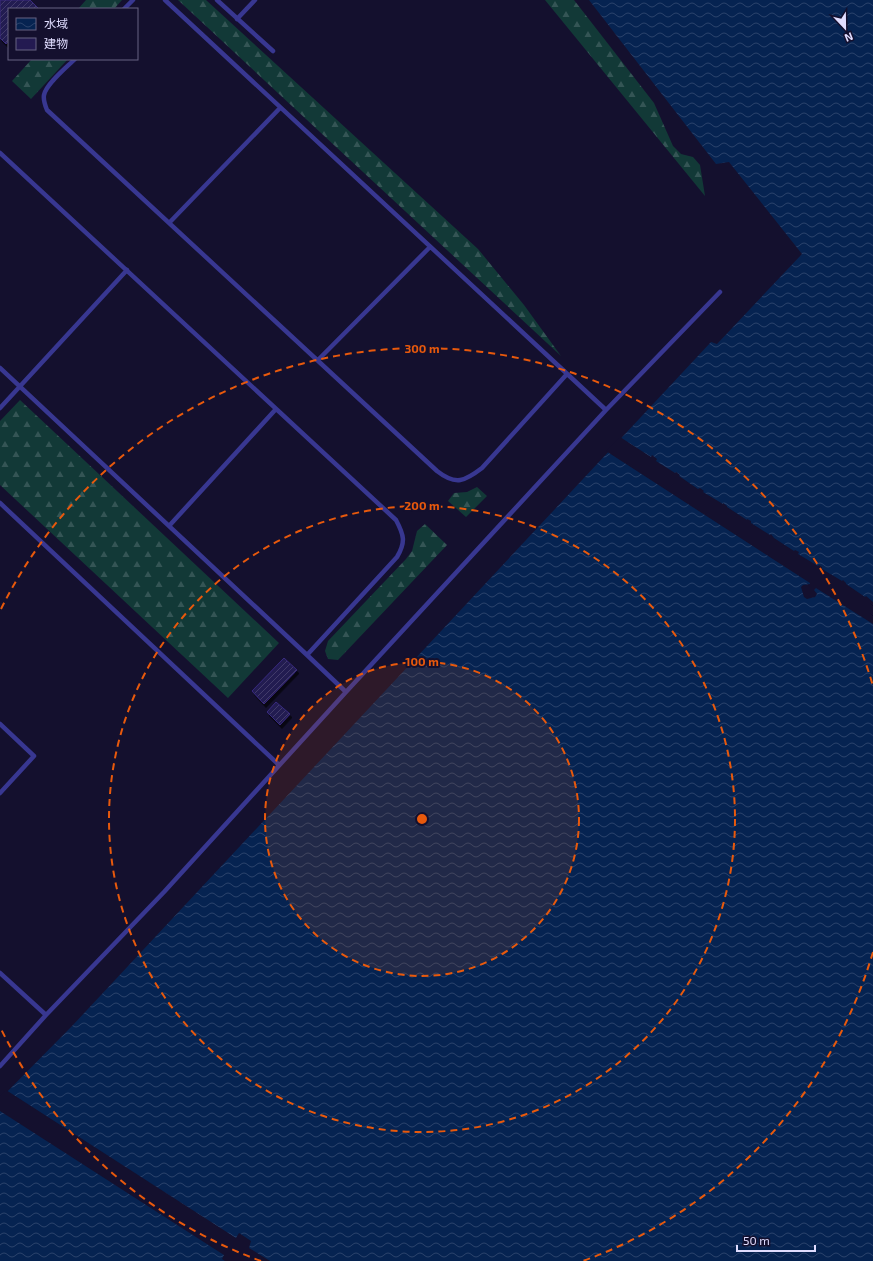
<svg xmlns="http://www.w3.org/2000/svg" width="873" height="1261" font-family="'Exo 2','Noto Sans JP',sans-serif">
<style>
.forest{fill:url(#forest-firs)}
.water{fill:url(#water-waves)}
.pier{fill:#14102e}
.building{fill:url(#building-hatch);stroke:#382a7f;filter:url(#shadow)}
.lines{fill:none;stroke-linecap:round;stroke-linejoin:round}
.lane{stroke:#383791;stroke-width:4.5}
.ring{fill:none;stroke:#e8590c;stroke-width:2;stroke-dasharray:7 5}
.centre{fill:#e8590c;stroke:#14102e;stroke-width:2}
.ring-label{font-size:12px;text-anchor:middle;font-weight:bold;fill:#e8590c;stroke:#14102e;stroke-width:4;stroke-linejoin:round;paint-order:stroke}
</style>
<defs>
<pattern id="forest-firs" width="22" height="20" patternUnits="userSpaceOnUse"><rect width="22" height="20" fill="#123937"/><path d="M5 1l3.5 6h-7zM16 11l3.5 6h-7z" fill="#345555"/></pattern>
<pattern id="water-waves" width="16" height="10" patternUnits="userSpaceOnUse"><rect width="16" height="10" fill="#062351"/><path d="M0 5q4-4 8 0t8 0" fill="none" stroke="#2a426b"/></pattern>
<pattern id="building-hatch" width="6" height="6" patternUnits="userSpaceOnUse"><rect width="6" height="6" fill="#231a51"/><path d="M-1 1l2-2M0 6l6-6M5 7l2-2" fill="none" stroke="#433b6b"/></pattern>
<filter id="shadow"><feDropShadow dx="2" dy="3.5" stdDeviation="0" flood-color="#0009"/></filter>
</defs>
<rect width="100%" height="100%" fill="#14102e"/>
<path class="forest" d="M 86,0 L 122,0 L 114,9 L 78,9 Z
M 178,0 L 206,0 L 478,249 L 524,305 L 561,356 Z
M 545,0 L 574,0 L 654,103 L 673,146 L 681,154 L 693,157 L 700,165 L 705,196 Z
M 32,59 L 68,59 L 31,99 L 12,81 Z
M 20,400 L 279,643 L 228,698 L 0,485 L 0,421 Z
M 477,487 L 487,496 L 466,517 L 448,501 L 454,493 L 467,492 Z
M 425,524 L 447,545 L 338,660 L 328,659 L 325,651 L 328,641 L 406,559 L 412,551 L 417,531 Z"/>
<path class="water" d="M 589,0 L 873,0 L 873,1261 L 0,1261 L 0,1099 L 73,1025 L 711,342 L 717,344 L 802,254 L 729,162 L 716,164 Z"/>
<path class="pier" d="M 620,437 L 651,457 L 652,455 L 657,459 L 656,461 L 675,473 L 676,472 L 680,475 L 679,476 L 698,489 L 700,488 L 704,491 L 703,492 L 723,504 L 723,503 L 727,506 L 727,507 L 747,520 L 747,519 L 751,521 L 751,523 L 770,535 L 771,534 L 774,538 L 794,551 L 795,550 L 799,552 L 798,554 L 818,566 L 819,565 L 822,567 L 822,569 L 842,581 L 843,580 L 846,583 L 846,584 L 865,597 L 866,596 L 873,602 L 873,624 L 816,588 L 814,590 L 817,594 L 815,597 L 807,599 L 804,597 L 801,587 L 803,585 L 810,584 L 810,583 L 606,451 Z
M 6,1090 L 236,1238 L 239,1233 L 251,1241 L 249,1248 L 270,1261 L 225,1261 L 222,1259 L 224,1255 L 0,1111 L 0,1096 Z"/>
<path class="building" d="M 0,0 L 30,0 L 39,9 L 9,9 L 9,40 L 6,44 L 0,38 Z
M 284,658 L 297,670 L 264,704 L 252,691 Z
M 276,702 L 290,714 L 280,725 L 267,712 Z"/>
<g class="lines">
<path class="lane" d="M 165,0 L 606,410
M 217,0 L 273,51
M 124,9 L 133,0
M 237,19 L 255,0
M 75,59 C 67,67 46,84 44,95 C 43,100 45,105 47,110 L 437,471 C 456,486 465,481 482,468 L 567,374
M 0,153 L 396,520 C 404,535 406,542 397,557 L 307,655
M 170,222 L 280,108
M 318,360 L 430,247
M 0,368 L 307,655 L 346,692
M 0,408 L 127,270
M 0,503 L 279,765
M 169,526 L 276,409
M 0,724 L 34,756 L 0,793
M 0,973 L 46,1015 L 164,892 L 346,692 L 606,410 L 720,292
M 0,1066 L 46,1015"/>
</g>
<circle cx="422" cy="819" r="157" fill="#e8590c" fill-opacity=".12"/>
<g class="ring">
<circle cx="422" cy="819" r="157"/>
<circle cx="422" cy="819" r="313"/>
<path d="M873 952A470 470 0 0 1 583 1261M261 1261A470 470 0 0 1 1 1029M1 609A470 470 0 0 1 873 686"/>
</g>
<circle cx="422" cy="819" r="6" class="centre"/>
<g class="ring-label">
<text x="422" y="353">300 m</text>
<text x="422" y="510">200 m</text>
<text x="422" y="666">100 m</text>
</g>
<rect x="8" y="8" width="130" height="52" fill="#14102e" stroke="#666282"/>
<rect x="16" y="18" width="20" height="12" fill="url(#water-waves)" stroke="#666282"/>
<text x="44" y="28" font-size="12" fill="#e0ddff">水域</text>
<rect x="16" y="38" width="20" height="12" fill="#231a51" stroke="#666282"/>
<text x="44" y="48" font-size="12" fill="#e0ddff">建物</text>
<g transform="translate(845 28) rotate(158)" stroke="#14102e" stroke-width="3" paint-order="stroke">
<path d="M0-3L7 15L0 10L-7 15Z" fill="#e0ddff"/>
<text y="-6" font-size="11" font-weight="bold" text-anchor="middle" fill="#e0ddff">N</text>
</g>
<path d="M737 1245v6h78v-6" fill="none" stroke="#e0ddff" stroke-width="2"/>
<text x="743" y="1245" font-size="12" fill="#e0ddff" stroke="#14102e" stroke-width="3" paint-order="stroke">50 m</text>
</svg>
